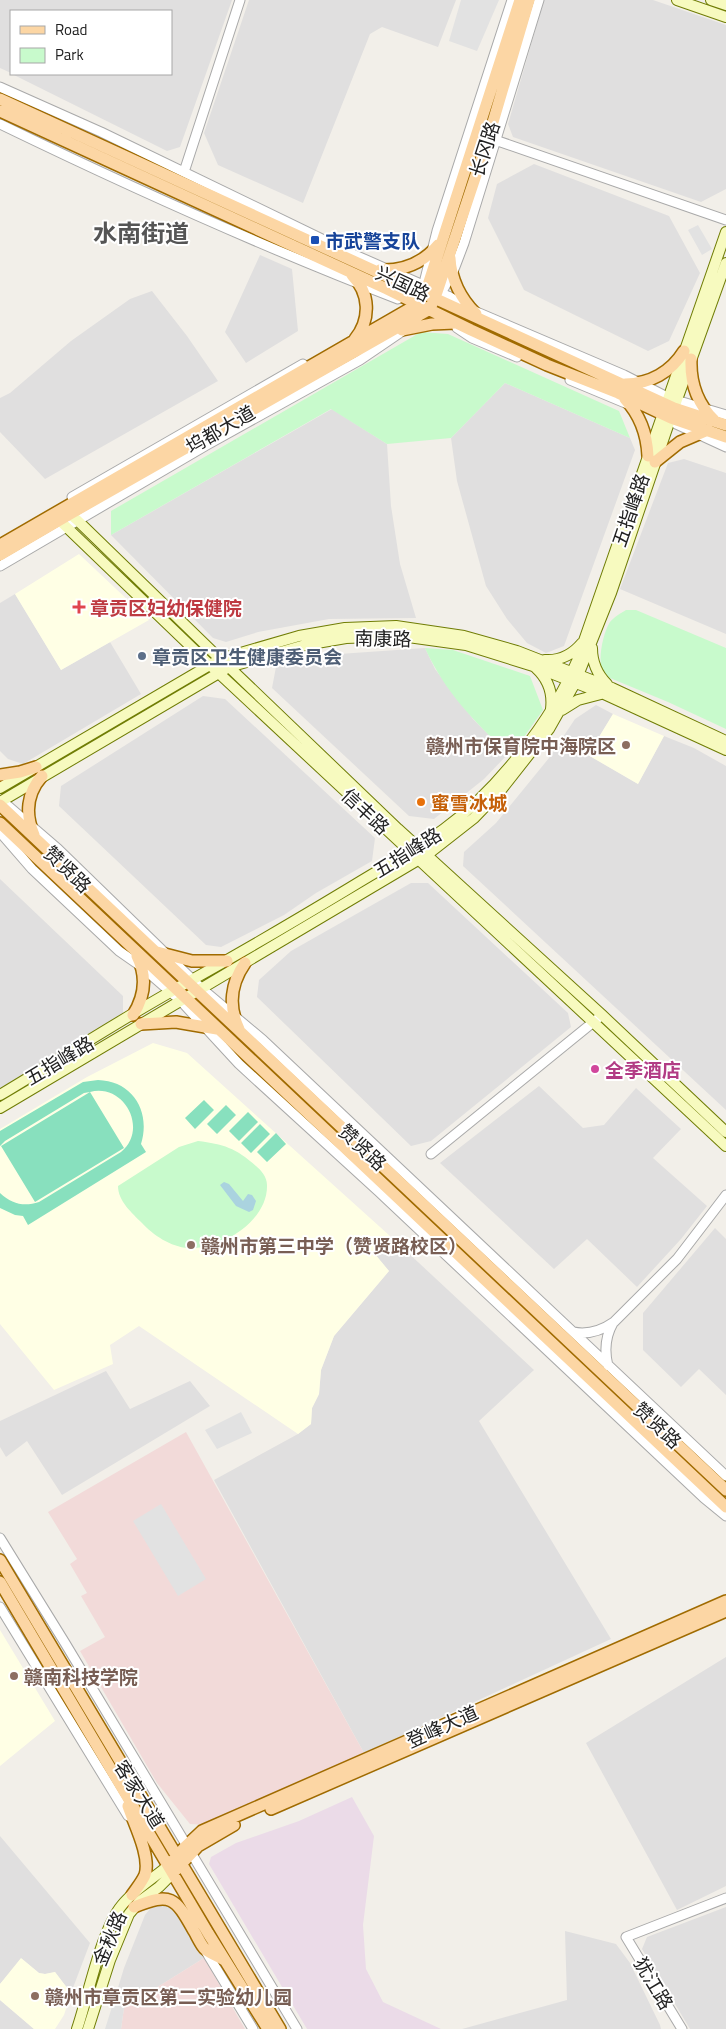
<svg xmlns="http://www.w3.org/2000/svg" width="726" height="2029" font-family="'Titillium Web','Noto Sans SC',sans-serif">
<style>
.residential{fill:#e0dfdf}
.commercial{fill:#f2dad9}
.industrial{fill:#ebdbe8}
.education{fill:#ffffe5}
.park{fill:#c8facc}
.pitch{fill:#88e0be}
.parking{fill:#e2e2e2}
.water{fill:#aad3df}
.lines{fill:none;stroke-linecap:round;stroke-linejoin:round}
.tertiary-casing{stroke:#a9a9a9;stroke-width:11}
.secondary-casing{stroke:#707d05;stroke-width:12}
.primary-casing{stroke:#a06b00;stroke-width:14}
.tertiary{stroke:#fff;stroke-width:9}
.secondary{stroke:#f7fabf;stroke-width:10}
.primary{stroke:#fcd6a4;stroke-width:11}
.transit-dot{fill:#1a4fb4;stroke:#fff;stroke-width:2}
.health-dot{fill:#e0444e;stroke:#fff;stroke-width:2}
.service-dot{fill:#5c6f8a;stroke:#fff;stroke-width:2}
.education-dot{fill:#8d6e63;stroke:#fff;stroke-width:2}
.food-dot{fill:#e8710a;stroke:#fff;stroke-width:2}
.hotel-dot{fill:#d1479c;stroke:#fff;stroke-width:2}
.labels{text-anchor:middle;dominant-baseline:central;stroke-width:4;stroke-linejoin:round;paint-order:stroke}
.street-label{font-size:19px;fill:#222;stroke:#fff}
.transit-label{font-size:19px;font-weight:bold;fill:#164399;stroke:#fff;text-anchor:start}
.health-label{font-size:19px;font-weight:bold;fill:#be3a42;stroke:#fff;text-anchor:start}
.service-label{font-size:19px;font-weight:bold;fill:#4e5e75;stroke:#fff;text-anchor:start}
.education-label{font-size:19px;font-weight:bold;fill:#785e54;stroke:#fff;text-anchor:start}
.food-label{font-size:19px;font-weight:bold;fill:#c56008;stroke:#fff;text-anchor:start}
.hotel-label{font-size:19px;font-weight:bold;fill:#b23c85;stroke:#fff;text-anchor:start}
.district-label{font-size:24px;font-weight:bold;fill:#555;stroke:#fff}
</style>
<rect width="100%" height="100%" fill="#f2efe9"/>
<path class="residential" d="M 0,0 L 232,0 L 180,147 L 167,151 L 12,74 L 171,74 L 171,11 L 11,11 L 11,73 L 0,68 Z
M 249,0 L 456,0 L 438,47 L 382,27 L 370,34 L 303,203 L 218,165 L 204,133 Z
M 544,0 L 653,0 L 726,25 L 726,189 L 701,202 L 513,137 L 508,124 Z
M 534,164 L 669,216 L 700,273 L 669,341 L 648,351 L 524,290 L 488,218 L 497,184 Z
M 260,255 L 292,269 L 298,331 L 246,363 L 225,332 Z
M 152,291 L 187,336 L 218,381 L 45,479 L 0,432 L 0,398 L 10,393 L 71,341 L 130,299 Z
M 505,383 L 630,438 L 635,450 L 564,646 L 546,653 L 527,643 L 507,619 L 486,586 L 457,481 L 451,438 Z
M 332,409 L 387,444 L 391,506 L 400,564 L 416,618 L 329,619 L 258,632 L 226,642 L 213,638 L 111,535 Z
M 684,459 L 726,473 L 726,634 L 620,589 L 668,463 Z
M 15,594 L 61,670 L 110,642 L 141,694 L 23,764 L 8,759 L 0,751 L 0,603 Z
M 425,648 L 435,669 L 473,719 L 508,754 L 484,779 L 434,819 L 409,816 L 272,688 L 276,667 L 325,655 Z
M 203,696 L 225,699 L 375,838 L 372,861 L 316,893 L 284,915 L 221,947 L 206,945 L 59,806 L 61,786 Z
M 596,705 L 613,714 L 588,755 L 638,784 L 664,736 L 694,748 L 726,766 L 726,1110 L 463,866 L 464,852 L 496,823 L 549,758 L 575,719 Z
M 0,879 L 123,996 L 123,1017 L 0,1089 Z
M 411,883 L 428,883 L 568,1013 L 571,1027 L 431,1141 L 411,1146 L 257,997 L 259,980 L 291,951 Z
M 539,1086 L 583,1128 L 604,1125 L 636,1088 L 681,1129 L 653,1158 L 707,1206 L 681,1239 L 637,1287 L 587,1239 L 554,1269 L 440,1163 Z
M 715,1228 L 726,1239 L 726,1395 L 699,1369 L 681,1387 L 643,1350 L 643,1313 Z
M 390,1236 L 534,1370 L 479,1421 L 611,1639 L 364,1753 L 214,1480 L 298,1434 L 311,1424 L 312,1408 L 319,1394 L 321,1370 L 334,1336 L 389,1271 L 374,1254 Z
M 106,1371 L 130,1409 L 190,1381 L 210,1406 L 62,1495 L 27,1441 L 6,1457 L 0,1447 L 0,1421 Z
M 726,1657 L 726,1886 L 677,1910 L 586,1743 Z
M 0,1836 L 90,1943 L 71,1993 L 55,1972 L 45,1974 L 39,1973 L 22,1959 L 0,1984 Z
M 162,1902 L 174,1909 L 204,1958 L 124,2008 L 117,1991 L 124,1968 L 145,1915 L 150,1909 Z
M 726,1907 L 726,2029 L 690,2029 L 642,1949 L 647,1937 Z
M 565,1931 L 616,1944 L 630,1963 L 660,2025 L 661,2029 L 462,2029 L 567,2000 Z
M 0,2000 L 34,2029 L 0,2029 Z"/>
<path class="commercial" d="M 186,1432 L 364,1753 L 316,1776 L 205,1825 L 190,1824 L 157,1783 L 80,1651 L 105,1637 L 81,1596 L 87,1593 L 70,1564 L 77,1559 L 48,1512 Z
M 204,1958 L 245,2029 L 121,2029 L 124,2008 Z"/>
<path class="industrial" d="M 352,1797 L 374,1836 L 363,1925 L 366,1969 L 383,2002 L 441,2029 L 307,2029 L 209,1864 L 211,1857 L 236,1843 L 299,1821 Z"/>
<path class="education" d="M 79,554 L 149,620 L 61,670 L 15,594 Z
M 613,714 L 664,736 L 638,784 L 588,755 Z
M 153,1043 L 187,1053 L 390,1236 L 375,1254 L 389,1271 L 334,1336 L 321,1370 L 319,1394 L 312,1408 L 311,1424 L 298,1434 L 139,1326 L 110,1345 L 113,1364 L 54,1390 L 0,1324 L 0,1129 L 87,1077 Z
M 0,1630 L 55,1721 L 0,1766 Z
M 21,1958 L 39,1973 L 45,1974 L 55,1972 L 71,1993 L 64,2015 L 55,2029 L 34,2029 L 0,2000 L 0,1984 Z"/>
<path class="park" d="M 421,332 L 448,334 L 619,411 L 630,438 L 505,383 L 451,438 L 387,444 L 331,409 L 111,535 L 111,511 Z
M 626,610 L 636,610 L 726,648 L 726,729 L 668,702 L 610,678 C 606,675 603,670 601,665 C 599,653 604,631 610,622 C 614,617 621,613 626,610 Z
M 425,648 L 453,650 L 530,676 L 543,710 L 524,737 L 508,754 C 473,719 446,694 425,648 Z
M 198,1141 C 223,1144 236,1148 256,1166 C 261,1170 267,1177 267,1185 C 268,1221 221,1250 188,1248 C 171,1247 153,1235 142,1223 C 132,1213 118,1201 118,1186 L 179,1147 Z"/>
<path class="pitch" d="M 98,1080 C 133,1081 151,1112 141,1144 L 146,1152 L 28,1225 L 23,1216 L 15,1215 L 0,1208 L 0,1193 C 12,1204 24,1207 39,1202 L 121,1152 C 149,1129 124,1083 90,1092 L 124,1148 L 35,1202 L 1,1146 L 90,1092 L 84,1093 L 5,1141 L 0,1146 L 0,1131 L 83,1082 Z
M 204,1100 L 214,1110 L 195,1129 L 185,1118 Z
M 226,1105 L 236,1115 L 217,1134 L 207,1124 Z
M 248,1112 L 258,1122 L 239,1141 L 229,1131 Z
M 260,1124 L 270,1134 L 251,1153 L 241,1143 Z
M 276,1133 L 286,1144 L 267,1162 L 257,1152 Z"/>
<path class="parking" d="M 461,0 L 499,0 L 477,51 L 449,41 Z
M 698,225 L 712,249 L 702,255 L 688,230 Z
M 241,1412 L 252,1433 L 217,1449 L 205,1430 Z
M 161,1504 L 206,1579 L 178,1596 L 133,1521 Z
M 117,1991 L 124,2008 L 121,2029 L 105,2029 Z"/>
<path class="water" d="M 224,1182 L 229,1184 L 243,1201 L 248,1194 L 252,1195 L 256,1201 L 253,1210 L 249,1212 L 236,1206 L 220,1185 Z"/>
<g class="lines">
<defs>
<path id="tertiary" d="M 0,87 L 101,132 L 355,255 L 448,296 L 472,310 L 624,375 L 669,398 L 726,415
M 0,124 C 130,187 263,247 398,299
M 495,140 L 726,220
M 184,172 L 240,0
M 425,279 L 437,231 L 512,0
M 440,295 L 453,272 L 464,243 L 539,0
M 457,328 L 472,338 L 517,357
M 570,380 L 630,405
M 676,424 L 726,447
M 72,497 L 303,364
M 0,566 L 205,446 L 360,360 L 407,328
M 8,806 L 58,849 L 201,988 L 263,1040 L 726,1476
M 0,832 L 32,869 L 119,951 L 142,967 L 180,1000 L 239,1064 L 378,1191 L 704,1498 L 726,1516
M 431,1154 L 602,1015
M 573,1332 C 588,1335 601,1331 614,1322 L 677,1259 L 726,1195
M 608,1366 C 604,1350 605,1337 613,1323
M 0,1538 L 65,1643 L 297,2029
M 0,1607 L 128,1816
M 205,1950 L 253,2029
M 682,2029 L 626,1937 L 726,1898"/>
<path id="secondary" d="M 677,0 L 726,17
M 711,0 L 726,5
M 64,509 L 77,520 L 220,659 L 229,667 L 398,829 L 602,1015 L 726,1132
M 55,516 L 210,665 L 726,1146
M 592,648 C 592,663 597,674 607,684
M 545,660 C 560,661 572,655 582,643
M 536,668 C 548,679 553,693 551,709
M 562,710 L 578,700 L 601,694
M 0,788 L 220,659 L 299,636 L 345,628 L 396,626 L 464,636 L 517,651 L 612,688 L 726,741
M 0,802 L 229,667 L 305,645 L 346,638 L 401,636 L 466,645 L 533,666 L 604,694 L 726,750
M 0,1095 C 62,1058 124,1017 188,982 C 242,952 295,921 348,889 C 380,869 414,851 444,829 C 497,791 552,720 577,661 L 726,232
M 0,1108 L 428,854 L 474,818 L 501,790 L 549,729 L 575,683 L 611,593 L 674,408 L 726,263
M 77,2029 C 88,1997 101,1930 122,1905 C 135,1889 154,1878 169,1865
M 88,2029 L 110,1960 L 129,1914 L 140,1901 L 159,1887 L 173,1873"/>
<path id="primary" d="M 0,99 L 674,408 L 726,425
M 0,111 L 387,289 L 471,330 L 547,365 L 618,393 L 671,418 L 726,437
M 450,258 C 451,279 461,299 476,314
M 380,270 C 404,271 423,263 438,245
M 352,275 C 370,293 371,319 355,339
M 402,330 L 432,324 L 455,323
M 691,359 C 690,383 697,403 714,420
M 625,384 C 650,384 671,372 684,351
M 625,399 C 640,415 647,434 648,456
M 655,462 L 680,442 L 708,430
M 0,545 L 418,304 L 427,288 L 520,0
M 0,555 L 70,514 L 430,309 L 437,292 L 488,139 L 529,0
M 0,775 L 20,772 L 36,767
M 0,805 L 726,1490
M 0,823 L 726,1507
M 34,835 C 25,814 27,793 42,776
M 157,952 L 192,961 L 227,961
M 133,1015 C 145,996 147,976 137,956
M 141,1024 L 176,1022 L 217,1029
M 239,1029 C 228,1006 231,983 245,963
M 0,1560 L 280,2029
M 0,1582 L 208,1933 L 268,2029
M 128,1806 C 134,1824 151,1856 145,1875 C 142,1882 136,1889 132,1895
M 271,1809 L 726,1611
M 169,1865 L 186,1846 L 202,1831 L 726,1601
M 173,1873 L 198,1846 L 234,1825
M 134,1907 C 171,1892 175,1897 194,1931 C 197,1936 200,1943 204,1948 C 209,1953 218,1956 224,1960"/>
</defs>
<use href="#tertiary" class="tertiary-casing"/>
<use href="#secondary" class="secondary-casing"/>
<use href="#primary" class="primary-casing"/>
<use href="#tertiary" class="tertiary"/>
<use href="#secondary" class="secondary"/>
<use href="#primary" class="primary"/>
</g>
<rect class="transit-dot" x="310" y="235" width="10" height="10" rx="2.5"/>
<path class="health-dot" d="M76.5 599.5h5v5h5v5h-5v5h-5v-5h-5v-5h5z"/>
<circle class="service-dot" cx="142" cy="656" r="5"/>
<g class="education-dot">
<circle cx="626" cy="745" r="5"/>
<circle cx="191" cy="1245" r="5"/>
<circle cx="14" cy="1676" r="5"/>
<circle cx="35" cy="1996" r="5"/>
</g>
<circle class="food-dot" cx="421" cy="802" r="5"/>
<circle class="hotel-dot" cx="595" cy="1069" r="5"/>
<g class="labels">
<g class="street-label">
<text transform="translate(484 149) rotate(-72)">长冈路</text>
<text transform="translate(403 283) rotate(25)">兴国路</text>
<text transform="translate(220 429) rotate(-30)">坞都大道</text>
<text transform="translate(630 510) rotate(-71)">五指峰路</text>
<text transform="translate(383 638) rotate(1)">南康路</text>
<text transform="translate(366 811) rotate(43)">信丰路</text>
<text transform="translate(407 852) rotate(-32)">五指峰路</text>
<text transform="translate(68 869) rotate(44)">赞贤路</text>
<text transform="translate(59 1060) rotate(-31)">五指峰路</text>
<text transform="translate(363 1147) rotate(43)">赞贤路</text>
<text transform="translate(658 1425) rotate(43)">赞贤路</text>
<text transform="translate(442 1726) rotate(-24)">登峰大道</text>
<text transform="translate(140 1794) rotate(58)">客家大道</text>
<text transform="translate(109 1938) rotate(-67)">金秋路</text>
<text transform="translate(654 1983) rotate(59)">犹江路</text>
</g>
<g class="transit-label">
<text x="325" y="240">市武警支队</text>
</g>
<g class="health-label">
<text x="90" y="607">章贡区妇幼保健院</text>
</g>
<g class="service-label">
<text x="152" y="656">章贡区卫生健康委员会</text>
</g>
<g class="education-label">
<text x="616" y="745" text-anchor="end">赣州市保育院中海院区</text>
<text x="201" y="1245">赣州市第三中学（赞贤路校区）</text>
<text x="24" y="1676">赣南科技学院</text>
<text x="45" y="1996">赣州市章贡区第二实验幼儿园</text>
</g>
<g class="food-label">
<text x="431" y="802">蜜雪冰城</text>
</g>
<g class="hotel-label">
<text x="605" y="1069">全季酒店</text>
</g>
<g class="district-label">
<text x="141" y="233">水南街道</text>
</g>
</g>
<rect x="10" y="10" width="162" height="65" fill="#ffffff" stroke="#a7a7a7"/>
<rect x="20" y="26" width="25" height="8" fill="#fcd6a4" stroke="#a7a7a7"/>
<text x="55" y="35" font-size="15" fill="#222222">Road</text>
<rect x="20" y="48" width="25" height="15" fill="#c8facc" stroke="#a7a7a7"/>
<text x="55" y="60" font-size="15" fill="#222222">Park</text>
</svg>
